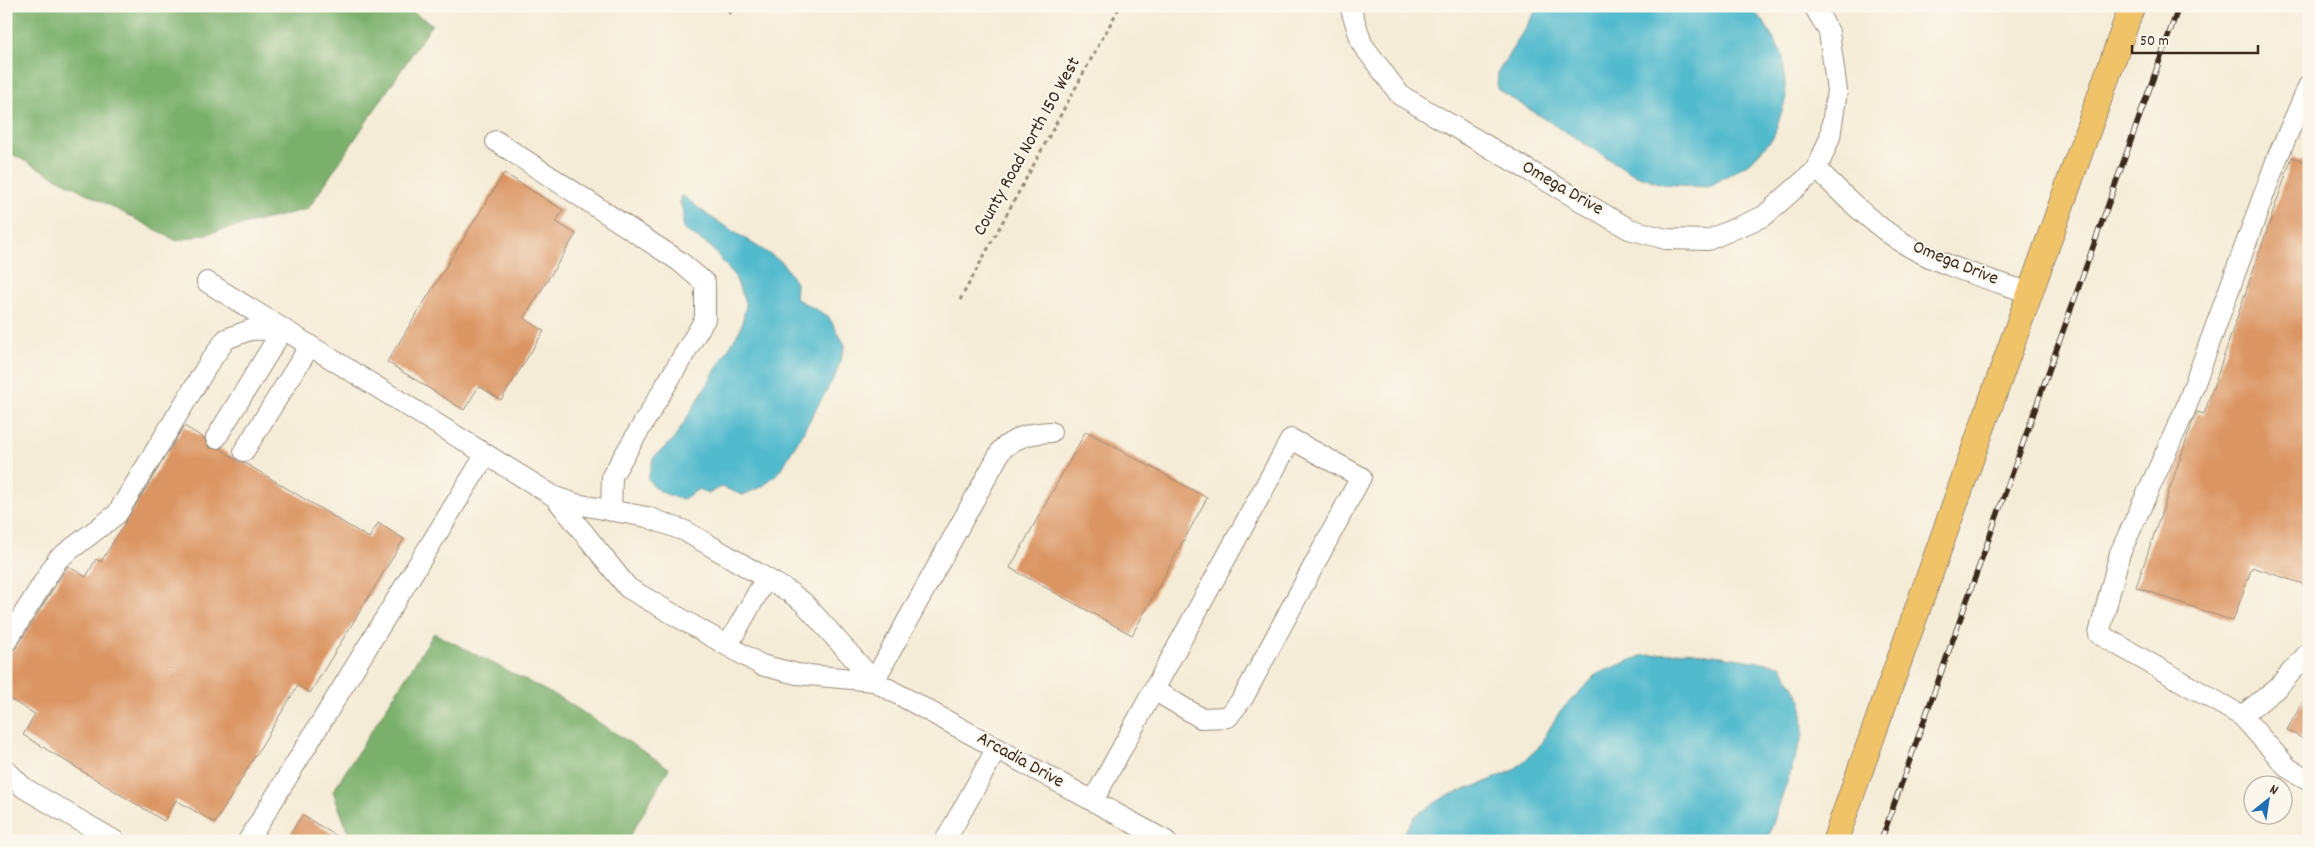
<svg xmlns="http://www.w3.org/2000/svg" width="2315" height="847" font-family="Dekko,sans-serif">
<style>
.forest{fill:#7ab06c;stroke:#5a6d45}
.water{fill:#51bacd;stroke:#467276}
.building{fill:#db9563}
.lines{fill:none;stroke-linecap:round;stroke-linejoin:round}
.minor-casing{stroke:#988b7a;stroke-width:22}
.major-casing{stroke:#988b7a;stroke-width:27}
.path{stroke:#988b7a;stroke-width:3;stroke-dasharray:4 4;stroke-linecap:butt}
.minor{stroke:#fff;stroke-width:20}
.major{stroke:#f1c369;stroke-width:25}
.rail-casing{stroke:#3b2a1e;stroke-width:5.5}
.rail{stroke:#fbf7ec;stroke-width:4;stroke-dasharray:11;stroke-linecap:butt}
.labels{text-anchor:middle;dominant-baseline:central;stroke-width:4;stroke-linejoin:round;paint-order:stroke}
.street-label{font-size:19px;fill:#3b2a1e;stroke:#fbf7ec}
</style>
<rect width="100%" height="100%" fill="#fbf7ec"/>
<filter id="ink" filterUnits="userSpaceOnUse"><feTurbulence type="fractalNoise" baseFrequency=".02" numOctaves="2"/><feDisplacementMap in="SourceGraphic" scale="10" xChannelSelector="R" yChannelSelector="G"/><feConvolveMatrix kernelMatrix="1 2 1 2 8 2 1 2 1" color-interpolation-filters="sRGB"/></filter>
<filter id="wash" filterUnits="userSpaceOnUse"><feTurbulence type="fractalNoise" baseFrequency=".0096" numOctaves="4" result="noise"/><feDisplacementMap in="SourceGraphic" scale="20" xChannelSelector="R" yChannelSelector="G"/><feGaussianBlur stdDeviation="1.12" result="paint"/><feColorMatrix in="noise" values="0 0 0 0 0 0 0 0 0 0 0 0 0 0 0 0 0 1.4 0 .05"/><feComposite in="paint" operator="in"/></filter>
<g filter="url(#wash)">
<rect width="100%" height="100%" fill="#f5ecd7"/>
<path class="forest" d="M 6,6 L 402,6 L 432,24 L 308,209 L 177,241 L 6,151 Z
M 434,633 L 564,700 L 669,768 L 627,841 L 351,841 L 333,791 Z"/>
<path class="water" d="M 1539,6 L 1746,6 L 1762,19 L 1783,56 L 1786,98 L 1773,138 L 1749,163 L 1708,187 L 1662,184 L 1633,174 L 1497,89 L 1498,72 Z
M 682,195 L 709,216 L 782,262 L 796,283 L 795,298 L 828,316 L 845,345 L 836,374 L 781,470 L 763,486 L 743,495 L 722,487 L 708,493 L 699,489 L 683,499 C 668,495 657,493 648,479 L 653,458 L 674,439 L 741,328 L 746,305 L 735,277 L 711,247 L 683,229 L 683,211 L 680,203 Z
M 1687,651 L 1781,665 L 1802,702 L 1803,735 L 1767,841 L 1398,841 L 1416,815 L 1446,796 L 1481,784 L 1514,770 L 1538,748 L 1560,711 L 1597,674 L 1641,656 Z"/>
<g id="blocks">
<path class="building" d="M 2292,157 L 2309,163 L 2309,586 L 2252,567 L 2233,621 L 2136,587 L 2193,421 L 2197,412 L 2204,414 Z
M 504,173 L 563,210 L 556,222 L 576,234 L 524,318 L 544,331 L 501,400 L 479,386 L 464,410 L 387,362 Z
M 184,426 L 204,438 L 209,448 L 221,449 L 238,461 L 245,463 L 369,538 L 378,523 L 404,539 L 310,693 L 298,685 L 215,823 L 176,800 L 164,821 L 23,735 L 35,714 L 6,697 L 7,654 L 16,648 L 67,567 L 68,566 L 86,577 L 96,559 L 101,562 Z
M 1086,431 L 1207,498 L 1132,635 L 1010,568 Z
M 2309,691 L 2309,742 L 2287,730 Z
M 302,815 L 345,841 L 286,841 Z"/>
</g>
</g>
<g filter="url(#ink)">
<use href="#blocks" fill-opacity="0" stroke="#988b7a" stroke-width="1"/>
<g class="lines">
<defs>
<path id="minor" d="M 1350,6 L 1362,44 L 1400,95 L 1629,229 L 1666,239 L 1708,240 L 1764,216 L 1817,169 L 1830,137 L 1837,91 L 1829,32 L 1814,6
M 2309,85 L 2278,156 L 2185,410 L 2120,553 L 2099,634 L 2242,716 L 2288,768 L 2309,780
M 496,141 L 679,261 L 705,283 L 705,319 L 612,476 L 611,511
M 1817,169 C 1845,197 1873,225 1908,246 C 1942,266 1992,280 2030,293
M 207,282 L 555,497 L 576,504 L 647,517 L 685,531 L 788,591 L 804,603 L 874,681 L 797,674 L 761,665 L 628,588 L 555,497
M 1051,432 C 1031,433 1018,436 1002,449 L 874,681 L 1166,841
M 216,438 L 283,329
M 244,451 L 310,346
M 6,642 L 58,559 L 117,514 L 209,363 L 226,339 L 250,330 L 283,329
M 728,645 L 766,578
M 2242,716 L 2278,687 L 2309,652
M 6,770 L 24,788 L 115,841
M 1093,801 L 1291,439 L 1361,477 L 1243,698 L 1228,717 L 1201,718 L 1154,690
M 248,841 L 486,454
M 945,841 L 997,748"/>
<path id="major" d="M 1835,841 L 2132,6"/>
</defs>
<use href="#minor" class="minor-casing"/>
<use href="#major" class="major-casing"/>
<path class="path" d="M 722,6 L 731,14
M 960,300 L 1120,6"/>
<use href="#minor" class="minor"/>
<use href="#major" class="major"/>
<defs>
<path id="rail" d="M 1881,841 L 2179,6"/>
</defs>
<use href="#rail" class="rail-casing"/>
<use href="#rail" class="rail"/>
</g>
</g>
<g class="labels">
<g class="street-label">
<text transform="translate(1028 147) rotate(-61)">County Road North 150 West</text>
<text transform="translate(1562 189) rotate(30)">Omega Drive</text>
<text transform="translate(1955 264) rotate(22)">Omega Drive</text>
<text transform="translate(1020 761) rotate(29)">Arcadia Drive</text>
</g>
</g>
<rect width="2315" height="847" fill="none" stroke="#fbf7ec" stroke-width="25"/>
<g transform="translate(2268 800) rotate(30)"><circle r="24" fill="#fbf7ec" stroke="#aea59a"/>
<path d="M0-4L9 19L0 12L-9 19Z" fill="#1f6fb2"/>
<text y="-8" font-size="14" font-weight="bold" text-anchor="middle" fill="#3b2a1e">N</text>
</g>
<path d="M2132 45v8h126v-8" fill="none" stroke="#3b2a1e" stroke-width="2.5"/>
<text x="2140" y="45" font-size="15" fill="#3b2a1e" stroke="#fbf7ec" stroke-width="4" paint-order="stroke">50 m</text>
</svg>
